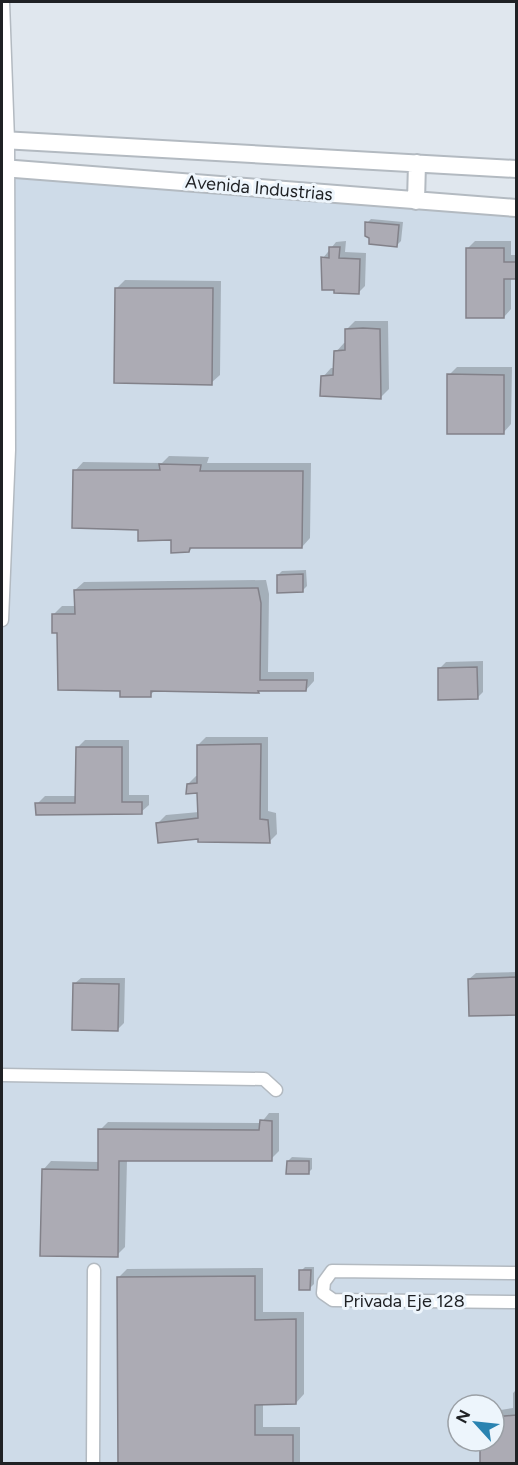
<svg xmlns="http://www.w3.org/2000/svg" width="518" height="1465" font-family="Figtree,sans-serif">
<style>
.built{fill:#cedbe8;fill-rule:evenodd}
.shadow{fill:#0003}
.building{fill:#acabb4;stroke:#828189;stroke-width:1.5}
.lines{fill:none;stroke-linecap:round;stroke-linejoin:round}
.minor-casing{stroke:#b3bac1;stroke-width:15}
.major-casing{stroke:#b3bac1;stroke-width:20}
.minor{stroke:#fff;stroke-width:12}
.major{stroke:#fff;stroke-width:16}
.labels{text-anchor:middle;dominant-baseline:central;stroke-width:6;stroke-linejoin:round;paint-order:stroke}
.street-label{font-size:18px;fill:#1f2124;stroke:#edf5fc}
</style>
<rect width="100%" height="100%" fill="#e0e7ee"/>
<path class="built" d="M 2,172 L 516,211 L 516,1463 L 2,1463 ZM 458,1405 L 494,1405 L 494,1441 L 458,1441 Z"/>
<path class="shadow" d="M 371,219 L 403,222 L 401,241 L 397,245 L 367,223 Z
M 346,241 L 345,252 L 366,253 L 365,286 L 359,292 L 323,258 L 336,242 Z
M 475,241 L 511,241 L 511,255 L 516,255 L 516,277 L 511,277 L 511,309 L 504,317 L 467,249 Z
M 125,280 L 221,281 L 220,375 L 211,383 L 117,288 Z
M 355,321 L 388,321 L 389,389 L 381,397 L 323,377 L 331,368 L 335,368 L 336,352 L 344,343 L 347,343 L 347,329 Z
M 457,367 L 512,367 L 511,424 L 503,433 L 449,375 Z
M 169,456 L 209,457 L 207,463 L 311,463 L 310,538 L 302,547 L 193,547 L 189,551 L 173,538 L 140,528 L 75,471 L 83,462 L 162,463 Z
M 306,570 L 307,586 L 303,590 L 278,575 L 282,571 Z
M 266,580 L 269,594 L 268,672 L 314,672 L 314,681 L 306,690 L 260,689 L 258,691 L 156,690 L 150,695 L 121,690 L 58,632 L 54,614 L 62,606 L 76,606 L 75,590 L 84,582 Z
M 483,661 L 483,692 L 477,698 L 440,668 L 446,662 Z
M 206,737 L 268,737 L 268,811 L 276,813 L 277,834 L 269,842 L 200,837 L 158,823 L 166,815 L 199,812 L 199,792 L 188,784 L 196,776 L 199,776 L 198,745 Z
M 85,740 L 129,740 L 129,795 L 149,795 L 149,805 L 141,812 L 37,804 L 45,796 L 77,796 L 77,748 Z
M 516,972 L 516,1013 L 470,1015 L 469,979 L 476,973 Z
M 81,978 L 125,978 L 124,1023 L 118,1029 L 74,984 Z
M 269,1113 L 279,1113 L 279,1151 L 271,1159 L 127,1160 L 125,1247 L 117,1255 L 43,1170 L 51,1161 L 100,1162 L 100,1130 L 108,1122 L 261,1123 Z
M 292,1157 L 312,1158 L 312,1169 L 308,1173 L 288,1161 Z
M 305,1267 L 314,1267 L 314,1284 L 310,1288 L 301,1271 Z
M 263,1268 L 263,1312 L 304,1312 L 304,1394 L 296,1403 L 263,1403 L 263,1427 L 300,1427 L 300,1464 L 119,1464 L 119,1277 L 127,1269 Z
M 516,1390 L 516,1464 L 482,1464 L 482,1441 L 494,1441 L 494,1411 L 513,1408 L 513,1393 Z"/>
<path class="building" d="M 365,222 L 399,225 L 397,247 L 369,244 L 369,238 L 365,236 Z
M 329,247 L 340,247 L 339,258 L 360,259 L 359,294 L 334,293 L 334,290 L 322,290 L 321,257 L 329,258 Z
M 466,248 L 504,248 L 504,262 L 516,262 L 516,279 L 504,279 L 504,318 L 466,318 Z
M 115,288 L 213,288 L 212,385 L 114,383 Z
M 363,328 L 380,329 L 381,399 L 320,396 L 321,376 L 333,375 L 334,351 L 345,350 L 345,329 Z
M 447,374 L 504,375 L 504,434 L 447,434 Z
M 159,464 L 201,465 L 200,471 L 303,471 L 302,548 L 190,548 L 189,552 L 171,553 L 171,540 L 138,541 L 138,530 L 72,528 L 73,470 L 160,470 Z
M 303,574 L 303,592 L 277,593 L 277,575 Z
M 258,588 L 261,603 L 260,680 L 307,680 L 306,691 L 258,691 L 259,693 L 151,691 L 151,697 L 120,697 L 120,691 L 58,690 L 57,633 L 52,633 L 52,614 L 75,614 L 74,590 Z
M 477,667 L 478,699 L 438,700 L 438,668 Z
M 261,744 L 260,819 L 268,820 L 270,843 L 198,842 L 198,839 L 158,843 L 156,823 L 198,818 L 197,793 L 186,794 L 187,784 L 197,783 L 197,745 Z
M 76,747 L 122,747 L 122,802 L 142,802 L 142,814 L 36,815 L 35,803 L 75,803 Z
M 516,977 L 516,1015 L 469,1016 L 468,979 Z
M 73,983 L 119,984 L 118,1031 L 72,1030 Z
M 260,1120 L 272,1121 L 272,1161 L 119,1161 L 118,1257 L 40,1256 L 42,1169 L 98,1170 L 98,1129 L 259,1130 Z
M 287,1161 L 309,1161 L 309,1174 L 286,1174 Z
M 299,1270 L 311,1270 L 310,1290 L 299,1290 Z
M 255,1276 L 255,1320 L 296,1319 L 296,1404 L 255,1405 L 255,1435 L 293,1435 L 293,1464 L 118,1464 L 117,1277 Z
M 516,1415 L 516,1464 L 480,1464 L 480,1441 L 494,1441 L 494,1417 Z"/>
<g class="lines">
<defs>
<path id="minor" d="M 2,620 L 9,450 L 8,140 L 3,2
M 2,1075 L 264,1079 L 276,1090
M 516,1273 L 332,1271 L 324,1282 L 323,1293 L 333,1300 L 516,1302
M 93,1464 L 94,1270"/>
<path id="major" d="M 2,140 L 516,169
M 2,168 L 516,208
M 416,201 L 417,163"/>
</defs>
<use href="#minor" class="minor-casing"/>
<use href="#major" class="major-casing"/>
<use href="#minor" class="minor"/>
<use href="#major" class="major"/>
</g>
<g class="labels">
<g class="street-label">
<text transform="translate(259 188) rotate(5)">Avenida Industrias</text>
<text x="404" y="1301">Privada Eje 128</text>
</g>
</g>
<rect width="518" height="1465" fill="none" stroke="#1f2124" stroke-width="6"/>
<g transform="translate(476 1423) rotate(297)"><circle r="28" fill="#edf5fc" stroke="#9ba0a6" stroke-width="1.5"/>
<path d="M0-4.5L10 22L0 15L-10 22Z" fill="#2a83b1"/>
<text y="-9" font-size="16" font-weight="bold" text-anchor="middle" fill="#1f2124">N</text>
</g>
</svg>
